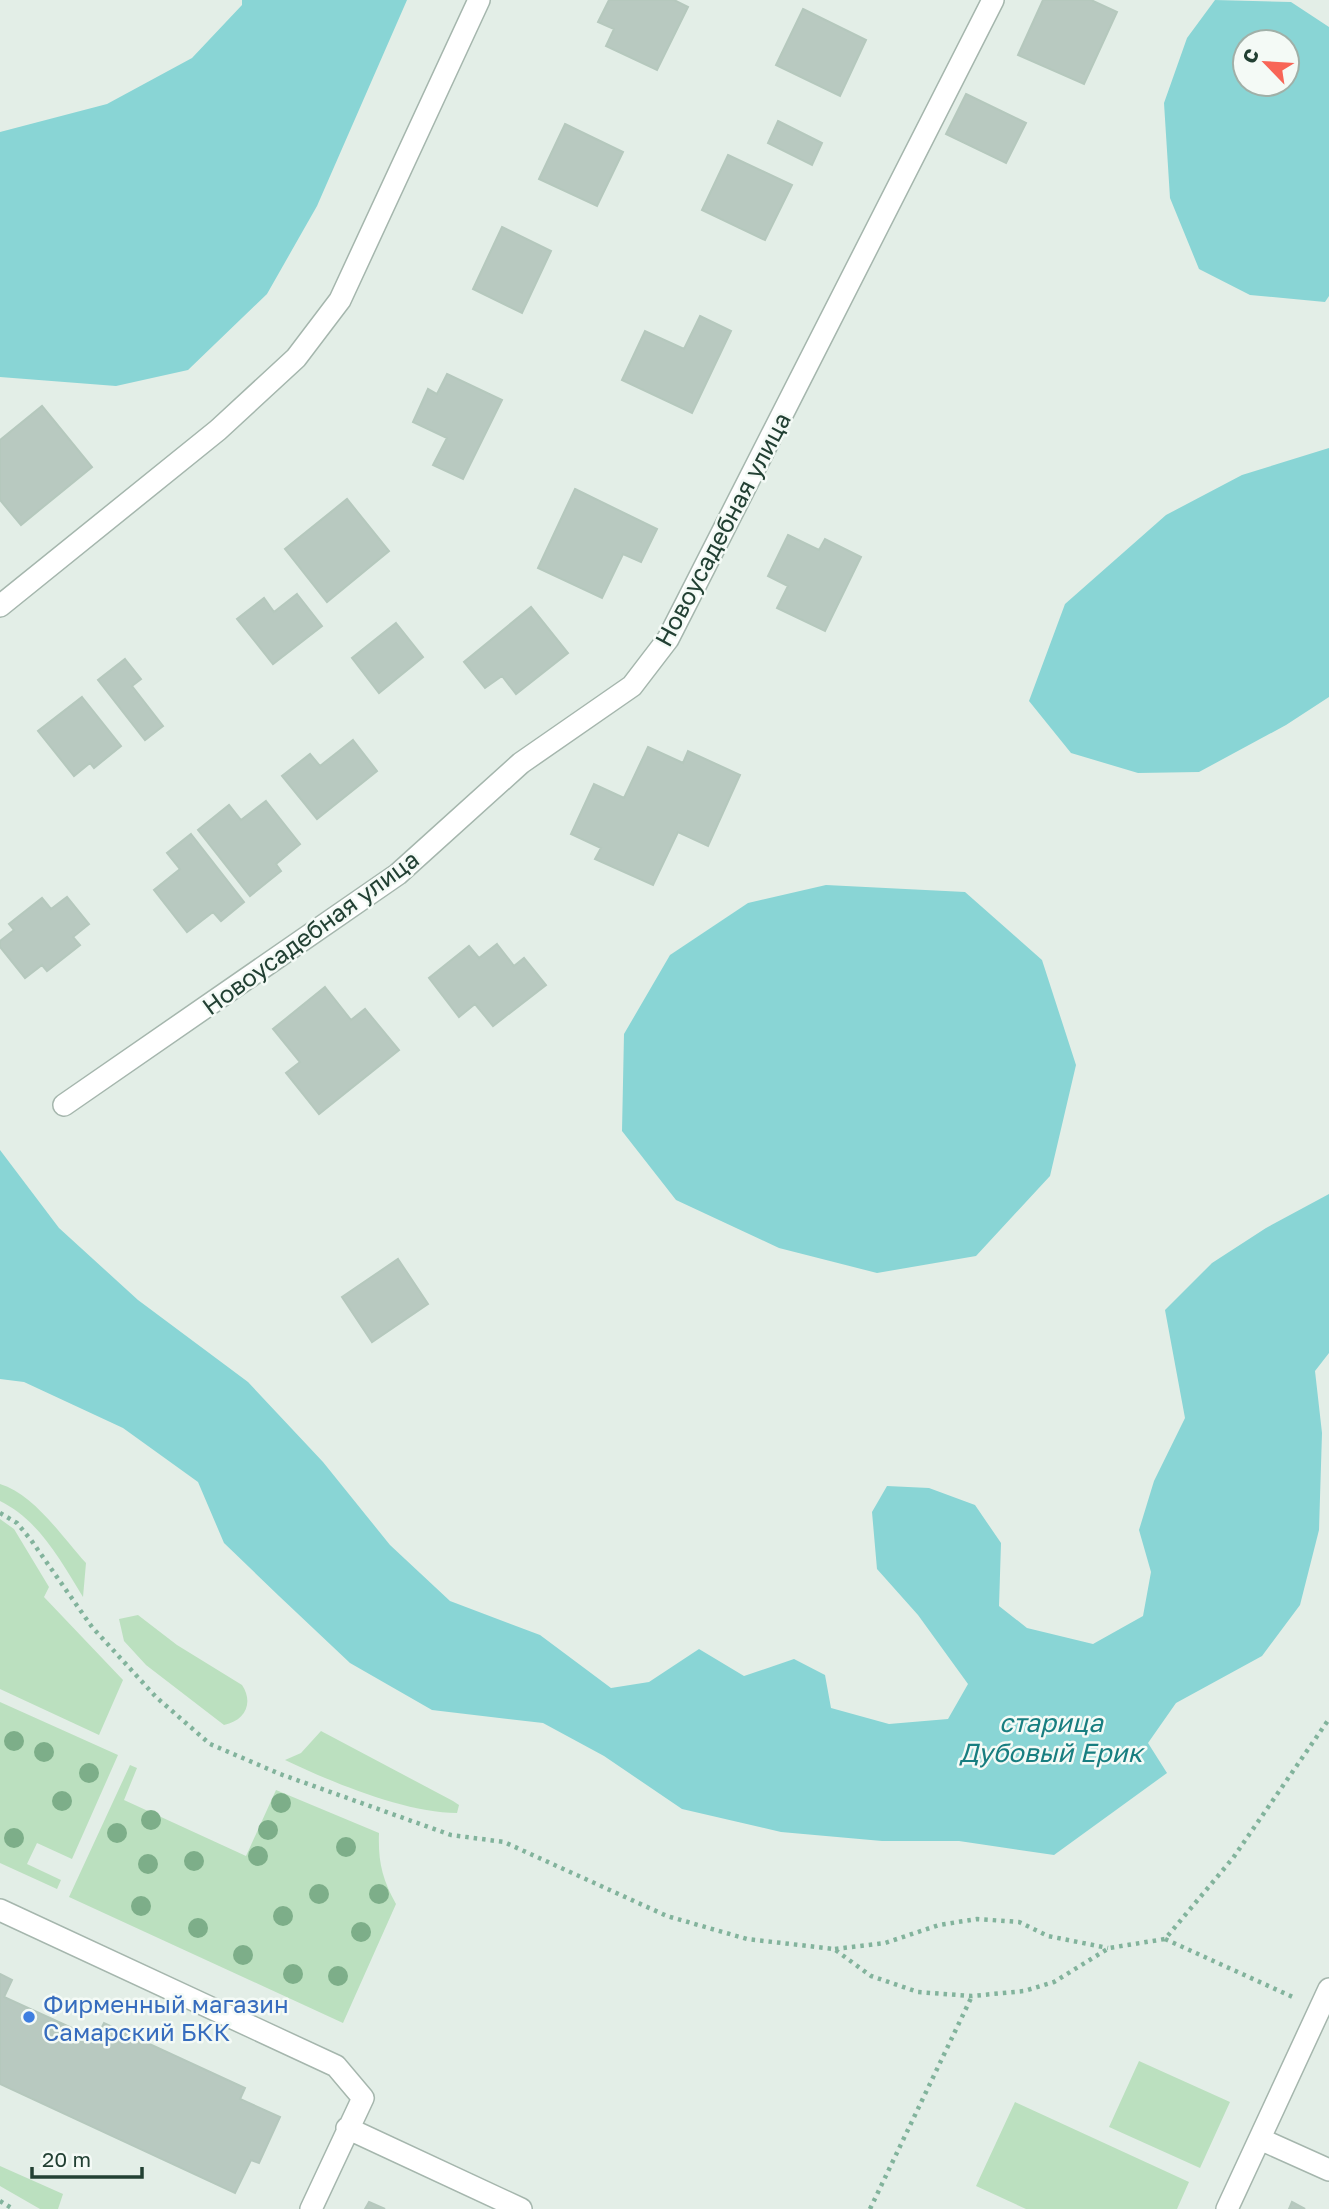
<svg xmlns="http://www.w3.org/2000/svg" width="1329" height="2209" font-family="'Golos Text',sans-serif">
<style>
.green{fill:#bbe0bf}
.water{fill:#89d5d5;fill-rule:evenodd}
.building{fill:#b8c9c0;stroke:#b5c8bd;stroke-width:2}
.lines{fill:none;stroke-linecap:round;stroke-linejoin:round}
.minor-casing{stroke:#a5b6ad;stroke-width:24}
.path{stroke:#82b39c;stroke-width:4.5;stroke-dasharray:3.5 5;stroke-linecap:butt}
.minor{stroke:#fff;stroke-width:21}
.tree{fill:#7dae89}
.shop-dot{fill:#3f7fe0;stroke:#f4faf6;stroke-width:2.5}
.labels{text-anchor:middle;dominant-baseline:central;stroke-width:5;stroke-linejoin:round;paint-order:stroke}
.street-label{font-size:24px;fill:#224033;stroke:#f4faf6}
.shop-label{font-size:24px;fill:#366cbe;stroke:#f4faf6;text-anchor:start}
.water-label{font-size:26px;font-style:italic;fill:#187e80;stroke:#f4faf6}
</style>
<rect width="100%" height="100%" fill="#e3eee7"/>
<path class="green" d="M 0,1484 C 34,1494 62,1537 86,1563 L 83,1597 C 61,1561 39,1520 0,1501 Z
M 0,1519 L 14,1529 L 49,1587 L 44,1597 L 123,1680 L 99,1735 L 0,1689 Z
M 138,1615 L 177,1645 L 242,1685 C 254,1703 245,1721 224,1725 L 146,1665 L 124,1641 L 119,1619 Z
M 0,1702 L 118,1755 L 72,1859 L 37,1843 L 27,1864 L 61,1880 L 57,1889 L 0,1863 Z
M 321,1731 L 453,1801 L 459,1805 L 457,1813 C 406,1813 331,1782 285,1760 L 301,1753 Z
M 130,1765 L 137,1768 L 124,1800 L 246,1856 L 276,1790 L 379,1833 C 378,1861 382,1879 396,1904 L 343,2023 L 69,1897 Z
M 1139,2061 L 1230,2102 L 1200,2168 L 1109,2127 Z
M 1015,2102 L 1189,2182 L 1177,2209 L 1026,2209 L 976,2186 Z
M 0,2166 L 63,2194 L 58,2209 L 40,2209 L 0,2186 Z"/>
<path class="water" d="M 242,0 L 407,0 L 317,206 L 267,294 L 188,370 L 116,386 L 0,377 L 0,132 L 107,104 L 192,58 L 242,5 Z
M 1215,0 L 1291,2 L 1329,27 L 1329,296 L 1325,302 L 1250,295 L 1199,269 L 1170,198 L 1164,103 L 1187,38 ZM 1245,42 L 1287,42 L 1287,84 L 1245,84 Z
M 1329,448 L 1329,697 L 1286,725 L 1199,772 L 1138,773 L 1071,753 L 1029,701 L 1065,604 L 1166,515 L 1242,475 Z
M 826,885 L 965,892 L 1042,960 L 1076,1065 L 1050,1176 L 976,1256 L 877,1273 L 779,1248 L 676,1200 L 622,1131 L 624,1034 L 670,955 L 748,903 Z
M 0,1150 L 59,1228 L 138,1300 L 248,1382 L 323,1462 L 390,1545 L 450,1601 L 540,1635 L 611,1688 L 649,1682 L 699,1649 L 744,1676 L 794,1659 L 825,1675 L 831,1708 L 889,1724 L 948,1719 L 968,1684 L 918,1615 L 877,1569 L 872,1512 L 887,1486 L 929,1488 L 975,1505 L 1001,1543 L 999,1606 L 1027,1628 L 1093,1644 L 1143,1616 L 1151,1572 L 1139,1530 L 1154,1481 L 1185,1418 L 1165,1310 L 1212,1263 L 1266,1228 L 1329,1194 L 1329,1353 L 1315,1371 L 1322,1433 L 1319,1530 L 1300,1605 L 1262,1656 L 1176,1703 L 1148,1743 L 1167,1773 L 1054,1855 L 959,1841 L 882,1841 L 781,1832 L 682,1809 L 604,1756 L 543,1723 L 432,1710 L 350,1663 L 279,1596 L 224,1543 L 198,1482 L 123,1428 L 24,1382 L 0,1379 Z"/>
<path class="building" d="M 609,0 L 674,0 L 688,7 L 657,70 L 606,46 L 614,29 L 598,22 Z
M 1043,0 L 1091,0 L 1117,12 L 1084,84 L 1018,55 Z
M 803,9 L 866,40 L 840,96 L 776,65 Z
M 966,94 L 1026,123 L 1006,163 L 946,134 Z
M 778,121 L 822,143 L 812,165 L 768,143 Z
M 565,124 L 623,152 L 597,206 L 539,179 Z
M 728,155 L 792,185 L 765,240 L 702,210 Z
M 502,227 L 551,251 L 522,313 L 473,289 Z
M 700,316 L 731,331 L 692,413 L 622,380 L 645,331 L 684,349 Z
M 447,374 L 502,400 L 463,479 L 433,465 L 447,438 L 413,422 L 428,389 L 437,394 Z
M 42,406 L 92,467 L 21,525 L 0,500 L 0,440 Z
M 575,489 L 657,529 L 641,562 L 623,554 L 602,598 L 538,568 Z
M 347,499 L 389,551 L 327,602 L 285,549 Z
M 788,535 L 819,550 L 825,539 L 861,557 L 825,631 L 777,608 L 788,586 L 768,576 Z
M 297,594 L 322,626 L 273,664 L 237,619 L 264,598 L 274,612 Z
M 531,607 L 568,653 L 516,694 L 502,676 L 485,688 L 464,662 Z
M 396,623 L 423,657 L 379,693 L 352,658 Z
M 125,659 L 141,679 L 132,686 L 163,726 L 145,740 L 98,680 Z
M 82,697 L 121,746 L 94,768 L 90,763 L 74,776 L 38,731 Z
M 353,740 L 377,771 L 317,819 L 282,776 L 310,754 L 320,766 Z
M 648,747 L 683,763 L 688,751 L 740,775 L 708,846 L 678,832 L 653,885 L 595,859 L 601,848 L 571,834 L 594,784 L 624,798 Z
M 266,801 L 300,844 L 276,864 L 281,871 L 250,896 L 198,830 L 229,805 L 241,820 Z
M 191,834 L 244,902 L 221,921 L 213,912 L 187,932 L 154,890 L 180,869 L 167,853 Z
M 67,897 L 89,924 L 73,937 L 80,945 L 47,971 L 42,965 L 25,978 L 0,947 L 0,941 L 14,930 L 9,924 L 42,898 L 51,909 Z
M 497,944 L 514,966 L 524,958 L 546,985 L 493,1026 L 475,1004 L 459,1017 L 429,978 L 469,946 L 479,958 Z
M 325,987 L 351,1020 L 365,1009 L 399,1050 L 319,1114 L 286,1073 L 300,1062 L 273,1029 Z
M 398,1259 L 428,1304 L 372,1342 L 342,1297 Z
M 0,1974 L 12,1980 L 4,1997 L 96,2039 L 104,2023 L 245,2088 L 240,2099 L 280,2117 L 259,2163 L 251,2160 L 235,2193 L 0,2084 Z
M 369,2202 L 385,2209 L 365,2209 Z
M 1292,2202 L 1305,2209 L 1289,2209 Z"/>
<g class="lines">
<defs>
<path id="minor" d="M 0,606 L 218,430 L 296,358 L 340,300 L 479,0
M 64,1105 L 398,874 L 521,763 L 632,686 L 668,639 L 993,0
M 0,1910 L 336,2066 L 363,2098 L 311,2209
M 347,2128 L 521,2209
M 1260,2139 L 1329,2170
M 1227,2209 L 1329,1989"/>
</defs>
<use href="#minor" class="minor-casing"/>
<path class="path" d="M 0,1513 L 17,1523 L 31,1540 L 92,1627 L 156,1697 L 210,1744 L 280,1774 L 451,1835 L 504,1842 L 667,1916 L 747,1939 L 834,1949 L 871,1976 L 918,1992 L 972,1996 L 1024,1991 L 1054,1982 L 1109,1948 L 1165,1939 L 1233,1858 L 1329,1719
M 1165,1939 L 1295,1998
M 835,1949 L 885,1943 L 939,1925 L 977,1919 L 1019,1922 L 1048,1936 L 1108,1948
M 0,2201 L 13,2209
M 870,2209 L 972,1996"/>
<use href="#minor" class="minor"/>
</g>
<g class="tree">
<circle cx="14" cy="1741" r="10"/>
<circle cx="44" cy="1752" r="10"/>
<circle cx="89" cy="1773" r="10"/>
<circle cx="62" cy="1801" r="10"/>
<circle cx="281" cy="1803" r="10"/>
<circle cx="151" cy="1820" r="10"/>
<circle cx="268" cy="1830" r="10"/>
<circle cx="117" cy="1833" r="10"/>
<circle cx="14" cy="1838" r="10"/>
<circle cx="346" cy="1847" r="10"/>
<circle cx="258" cy="1856" r="10"/>
<circle cx="194" cy="1861" r="10"/>
<circle cx="148" cy="1864" r="10"/>
<circle cx="319" cy="1894" r="10"/>
<circle cx="379" cy="1894" r="10"/>
<circle cx="141" cy="1906" r="10"/>
<circle cx="283" cy="1916" r="10"/>
<circle cx="198" cy="1928" r="10"/>
<circle cx="361" cy="1932" r="10"/>
<circle cx="243" cy="1955" r="10"/>
<circle cx="293" cy="1974" r="10"/>
<circle cx="338" cy="1976" r="10"/>
</g>
<circle class="shop-dot" cx="29" cy="2017" r="7"/>
<g class="labels">
<g class="street-label">
<text transform="translate(722 529) rotate(-62)">Новоусадебная улица</text>
<text transform="translate(310 932) rotate(-36)">Новоусадебная улица</text>
</g>
<g class="shop-label">
<text x="43" y="2003">Фирменный магазин<tspan x="43" dy="28">Самарский БКК</tspan></text>
</g>
<g class="water-label">
<text x="1051" y="1722">старица<tspan x="1051" dy="30">Дубовый Ерик</tspan></text>
</g>
</g>
<g transform="translate(1266 63) rotate(295)"><circle r="33" fill="#f4faf6" stroke="#a0b0a8" stroke-width="2"/>
<path d="M0-5L12 26L0 18L-12 26Z" fill="#f86557"/>
<text y="-10" font-size="19" font-weight="bold" text-anchor="middle" fill="#224033">С</text>
</g>
<path d="M32 2167v10h110v-10" fill="none" stroke="#224033" stroke-width="3.5"/>
<text x="42" y="2167" font-size="21" fill="#224033" stroke="#f4faf6" stroke-width="5" paint-order="stroke">20 m</text>
</svg>
